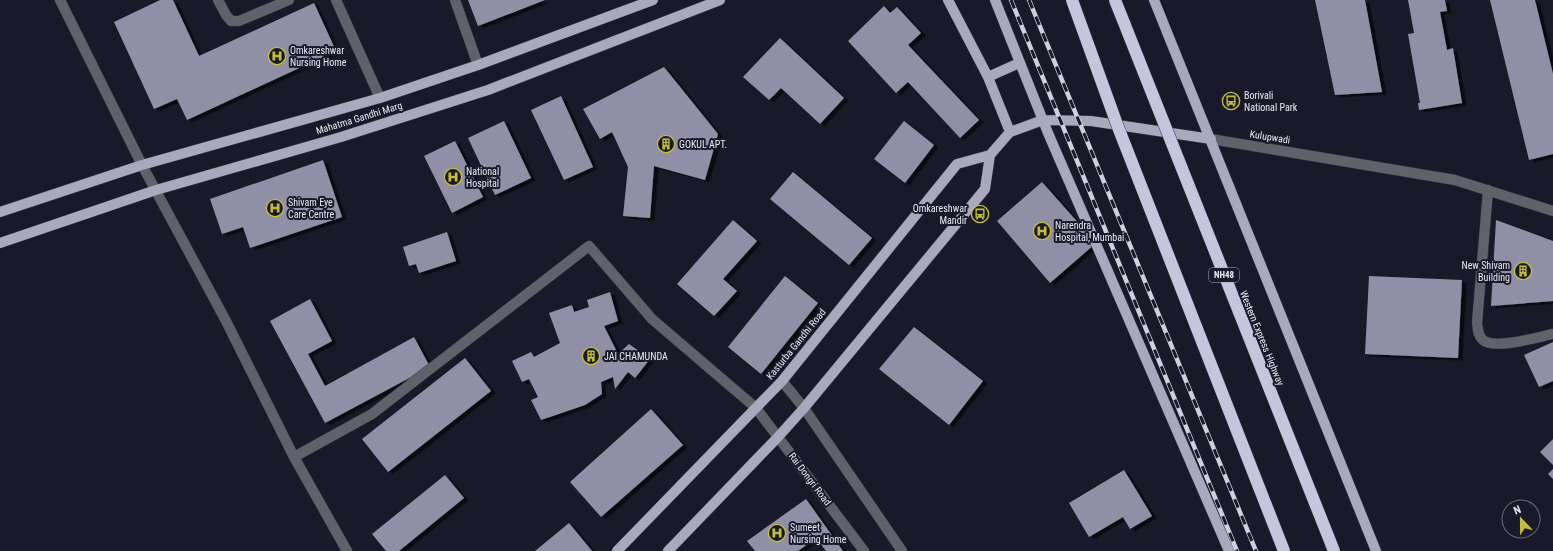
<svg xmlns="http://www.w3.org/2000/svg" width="1553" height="551" font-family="'Roboto Condensed',sans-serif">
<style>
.building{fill:#908fa6;filter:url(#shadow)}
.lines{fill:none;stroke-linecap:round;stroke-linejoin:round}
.minor-casing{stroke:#373647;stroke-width:11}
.major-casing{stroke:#373647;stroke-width:11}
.minor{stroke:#61616b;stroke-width:10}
.major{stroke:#a9a8bc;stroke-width:10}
.rail-casing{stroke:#cfcfdd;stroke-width:4.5}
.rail{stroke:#1a192a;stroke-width:3;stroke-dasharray:9;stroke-linecap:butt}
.highway-bridge-casing{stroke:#373647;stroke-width:13;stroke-linecap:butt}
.highway-bridge{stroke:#c5c5dd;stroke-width:12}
.labels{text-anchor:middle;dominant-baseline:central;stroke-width:4;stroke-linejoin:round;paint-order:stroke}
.shield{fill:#1a192a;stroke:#ababb9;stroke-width:1}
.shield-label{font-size:9px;font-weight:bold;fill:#e9e9f6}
.poi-label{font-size:10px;fill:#e9e9f6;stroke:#1a192a;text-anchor:start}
.street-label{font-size:10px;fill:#e9e9f6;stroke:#1a192a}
</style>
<defs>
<filter id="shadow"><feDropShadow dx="4.5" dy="2.5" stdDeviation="0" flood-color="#0009"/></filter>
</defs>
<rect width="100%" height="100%" fill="#1a192a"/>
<path class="building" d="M 160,0 L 173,0 L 199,56 L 314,3 L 336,51 L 187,120 L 177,99 L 154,109 L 114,22 Z
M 468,0 L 545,0 L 478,26 Z
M 1315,0 L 1365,0 L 1382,92 L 1335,95 Z
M 1408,0 L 1445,0 L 1447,11 L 1440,12 L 1447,50 L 1453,48 L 1462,103 L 1419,110 L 1418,103 L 1420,103 L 1408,34 L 1414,33 Z
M 1490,0 L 1535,0 L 1553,74 L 1553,154 L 1529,160 Z
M 884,6 L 890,13 L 897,7 L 921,33 L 908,45 L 979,120 L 960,138 L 908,82 L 896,93 L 848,41 Z
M 780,38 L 844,98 L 820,124 L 781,88 L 769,100 L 743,77 Z
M 664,67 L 718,134 L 705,180 L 654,166 L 650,218 L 623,216 L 628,167 L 612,132 L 600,139 L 583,109 Z
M 561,96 L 593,167 L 564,180 L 531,110 Z
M 504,121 L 531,178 L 495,195 L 468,138 Z
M 904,121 L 934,145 L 905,183 L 874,159 Z
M 455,141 L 483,197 L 452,213 L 424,156 Z
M 323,160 L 342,217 L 250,248 L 243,227 L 222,234 L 210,199 Z
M 793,172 L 872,238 L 849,265 L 770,199 Z
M 1042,182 L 1096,243 L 1050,283 L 997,221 Z
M 733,220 L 757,241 L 723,279 L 737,291 L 714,316 L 677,284 Z
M 1496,220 L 1553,241 L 1553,301 L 1491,306 Z
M 447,232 L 456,261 L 419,273 L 416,264 L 409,266 L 403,247 Z
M 785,276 L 818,303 L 761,374 L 728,347 Z
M 1369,276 L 1462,280 L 1458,358 L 1365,354 Z
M 610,292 L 618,321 L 604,326 L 618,354 L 629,344 L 650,359 L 635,378 L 628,372 L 615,389 L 613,377 L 601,382 L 602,394 L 585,405 L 541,420 L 531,400 L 538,397 L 529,379 L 522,382 L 512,361 L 531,352 L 534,357 L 560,343 L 549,313 L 572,305 L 574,312 L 589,307 L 587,300 Z
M 310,299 L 332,341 L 308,354 L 325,386 L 414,337 L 430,367 L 325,423 L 270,321 Z
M 914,327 L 983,381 L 949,425 L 879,369 Z
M 1553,342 L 1553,381 L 1539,387 L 1524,355 Z
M 465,358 L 491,391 L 388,472 L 362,439 Z
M 651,409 L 683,445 L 601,517 L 570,482 Z
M 1553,439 L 1553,465 L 1540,452 Z
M 1553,469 L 1553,479 L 1548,474 Z
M 1124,470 L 1152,516 L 1130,529 L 1123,517 L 1089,537 L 1069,503 Z
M 445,475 L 464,498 L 399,551 L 386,551 L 372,534 Z
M 806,499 L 843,551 L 826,551 L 816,538 L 798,551 L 755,551 L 747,541 Z
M 569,523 L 592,551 L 535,551 Z"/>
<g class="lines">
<defs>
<path id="minor" d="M 60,0 L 142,165 L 226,321 L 294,457 L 347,551
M 218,0 L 226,15 L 231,21 L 239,21 L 289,0
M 336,0 L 380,98
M 455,0 L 478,65
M 1211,139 L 1455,180 L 1553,211
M 1488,190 L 1477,323 C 1478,330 1478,336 1483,340 C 1494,350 1538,337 1553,334
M 782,381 L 804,408 L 902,551
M 294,457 L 372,414 L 589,246 L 652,319 L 756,408 L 864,551"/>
<path id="major" d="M 948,0 L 988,77 L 1010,132
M 995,0 L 1048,133 L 1229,551
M 1154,0 L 1376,551
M 988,77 L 1019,63
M 990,155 L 1010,132 L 1043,120 L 1091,121 L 1211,139
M 0,212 L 142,165 L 380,98 L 478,65 L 653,0
M 0,243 L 156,190 L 341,137 L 488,90 L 720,0
M 617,551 L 782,381 L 957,164 L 990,155
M 668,551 L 778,437 L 804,408 L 985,189 L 990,155"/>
</defs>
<use href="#minor" class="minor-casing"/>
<use href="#major" class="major-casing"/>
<use href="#minor" class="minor"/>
<use href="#major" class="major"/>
<defs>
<path id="rail" d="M 1011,0 L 1237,551
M 1029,0 L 1256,551"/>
</defs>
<use href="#rail" class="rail-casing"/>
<use href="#rail" class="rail"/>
<defs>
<path id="highway-bridge" d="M 1072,0 L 1118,127 L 1284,551
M 1115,0 L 1334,551"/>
</defs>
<use href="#highway-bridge" class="highway-bridge-casing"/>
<use href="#highway-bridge" class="highway-bridge"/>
</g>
<defs>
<symbol id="hospital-ring" viewBox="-11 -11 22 22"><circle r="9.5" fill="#1a192a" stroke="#c3bd3f" stroke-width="1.5"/><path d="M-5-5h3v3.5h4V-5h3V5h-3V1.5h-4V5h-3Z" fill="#c3bd3f"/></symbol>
<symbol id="bus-ring" viewBox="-11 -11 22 22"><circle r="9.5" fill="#1a192a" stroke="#c3bd3f" stroke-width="1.5"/><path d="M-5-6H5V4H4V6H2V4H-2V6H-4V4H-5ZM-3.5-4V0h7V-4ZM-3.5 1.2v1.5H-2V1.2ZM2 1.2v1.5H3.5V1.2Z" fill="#c3bd3f"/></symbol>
<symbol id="building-ring" viewBox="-11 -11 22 22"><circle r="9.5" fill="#1a192a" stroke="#c3bd3f" stroke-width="1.5"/><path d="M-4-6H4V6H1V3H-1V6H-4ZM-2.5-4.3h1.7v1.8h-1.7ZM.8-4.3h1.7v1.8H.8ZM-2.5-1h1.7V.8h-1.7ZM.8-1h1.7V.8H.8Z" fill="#c3bd3f"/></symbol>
</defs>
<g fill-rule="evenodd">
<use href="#hospital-ring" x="267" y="46" width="20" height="20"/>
<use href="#bus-ring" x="1221" y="91" width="20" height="20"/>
<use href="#building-ring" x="656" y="134" width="20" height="20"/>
<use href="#hospital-ring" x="443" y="167" width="20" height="20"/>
<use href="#hospital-ring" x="265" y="198" width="20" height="20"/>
<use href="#bus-ring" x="970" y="204" width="20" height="20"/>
<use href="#hospital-ring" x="1032" y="221" width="20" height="20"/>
<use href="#building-ring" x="1513" y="261" width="20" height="20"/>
<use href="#building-ring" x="581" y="346" width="20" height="20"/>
<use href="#hospital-ring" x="767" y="523" width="20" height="20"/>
</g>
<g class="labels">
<rect class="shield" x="1209" y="268" width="30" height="14" rx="3"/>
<g class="shield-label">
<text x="1224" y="275">NH48</text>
</g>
<g class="poi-label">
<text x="290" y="50">Omkareshwar<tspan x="290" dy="12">Nursing Home</tspan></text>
<text x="1244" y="95">Borivali<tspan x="1244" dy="12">National Park</tspan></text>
<text x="679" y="144">GOKUL APT.</text>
<text x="466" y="171">National<tspan x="466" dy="12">Hospital</tspan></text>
<text x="288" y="202">Shivam Eye<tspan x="288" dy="12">Care Centre</tspan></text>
<text x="967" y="208" text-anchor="end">Omkareshwar<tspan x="967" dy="12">Mandir</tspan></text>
<text x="1055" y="225">Narendra<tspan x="1055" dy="12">Hospital, Mumbai</tspan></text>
<text x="1510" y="265" text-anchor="end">New Shivam<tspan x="1510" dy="12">Building</tspan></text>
<text x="604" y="356">JAI CHAMUNDA</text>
<text x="790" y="527">Sumeet<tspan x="790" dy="12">Nursing Home</tspan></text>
</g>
<g class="street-label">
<text transform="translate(359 118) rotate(-17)">Mahatma Gandhi Marg</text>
<text transform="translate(1270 137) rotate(9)">Kulupwadi</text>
<text transform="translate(1262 338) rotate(68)">Western Express Highway</text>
<text transform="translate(796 344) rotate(-51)">Kasturba Gandhi Road</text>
<text transform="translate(810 479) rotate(53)">Rai Dongri Road</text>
</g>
</g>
<g transform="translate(1521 519) rotate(338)"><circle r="19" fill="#1a192a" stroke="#6d6c7c"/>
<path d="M0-3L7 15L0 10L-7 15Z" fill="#c3bd3f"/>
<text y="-6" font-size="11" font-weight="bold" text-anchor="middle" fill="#e9e9f6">N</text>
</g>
</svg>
